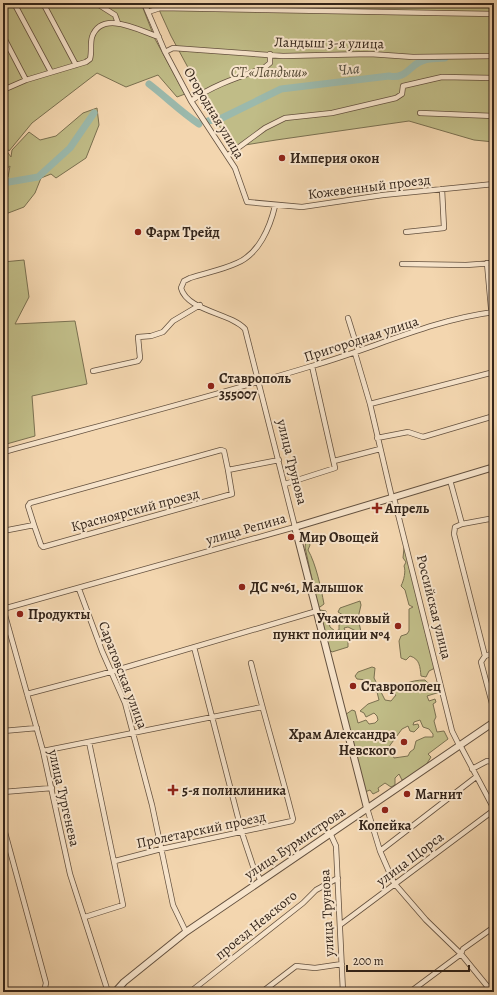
<svg xmlns="http://www.w3.org/2000/svg" width="497" height="995" font-family="Alegreya,serif">
<style>
.green{fill:#c0bc87;stroke:#7a7050;fill-rule:evenodd}
.lines{fill:none;stroke-linecap:round;stroke-linejoin:round}
.river{stroke:#9bb9ac;stroke-width:7}
.minor-casing{stroke:#64513f;stroke-width:6}
.tertiary-casing{stroke:#64513f;stroke-width:8}
.minor{stroke:#f7e4cb;stroke-width:4.5}
.tertiary{stroke:#f7e4cb;stroke-width:6}
.poi-dot{fill:#8f2418;stroke:#f7e4cb;stroke-width:1.5}
.labels{text-anchor:middle;dominant-baseline:central;stroke-width:4;stroke-linejoin:round;paint-order:stroke}
.street-label{font-size:14px;fill:#34251a;stroke:#f7e4cb}
.park-label{font-size:14px;font-style:italic;fill:#574b35;stroke:#f7e4cb}
.poi-label{font-size:14px;font-weight:bold;fill:#34251a;stroke:#f7e4cb;text-anchor:start}
.water-label{font-size:15px;font-style:italic;fill:#4e4a3e;stroke:#f7e4cb}
</style>
<rect width="100%" height="100%" fill="#f3d6af"/>
<filter id="stains"><feTurbulence type="fractalNoise" baseFrequency=".005" numOctaves="4"/><feColorMatrix values="0 0 0 0 .2 0 0 0 0 .09 0 0 0 0 .02 0 0 0 .5 -.17"/></filter>
<radialGradient id="worn" r=".72"><stop offset=".6" stop-color="#630" stop-opacity="0"/><stop offset="1" stop-color="#630" stop-opacity=".3"/></radialGradient>
<path class="green" d="M 3,3 L 141,3 L 155,39 L 185,94 L 177,97 L 158,75 L 126,87 L 97,73 L 32,123 L 9,151 L 3,143 Z
M 156,3 L 494,3 L 494,142 L 474,140 L 409,121 L 276,140 L 245,145 L 234,153 L 171,36 Z
M 97,108 L 99,125 L 86,158 L 56,178 L 51,174 L 41,178 L 35,193 L 24,207 L 3,215 L 3,182 L 8,177 L 10,166 L 3,171 L 3,146 L 11,157 L 12,150 L 29,132 L 40,140 L 56,136 L 83,113 Z
M 24,260 L 29,297 L 15,324 L 75,321 L 87,384 L 32,396 L 35,436 L 3,445 L 3,262 Z
M 308,540 L 310,545 L 308,550 C 316,564 321,588 324,604 L 320,607 L 318,607 L 305,547 L 306,541 Z
M 404,548 L 406,549 L 435,668 L 429,671 L 426,677 L 421,676 C 420,667 420,659 410,656 L 406,660 L 401,658 L 399,641 L 401,636 L 407,634 L 409,631 L 409,609 L 413,607 L 409,605 L 405,590 L 401,586 C 404,580 406,571 404,566 L 406,562 L 403,558 Z
M 360,601 L 361,605 L 358,618 L 361,632 L 360,633 L 348,627 L 344,628 L 348,637 L 348,647 L 332,652 L 329,649 L 320,610 L 326,611 L 330,627 L 335,631 L 339,630 L 339,625 L 347,622 L 348,618 L 338,612 L 340,608 Z
M 372,667 L 375,668 L 374,678 L 385,700 L 391,701 L 396,695 L 392,694 L 390,691 C 404,685 409,680 425,680 C 430,686 436,685 441,690 L 440,692 L 427,696 L 429,701 L 435,699 L 436,702 L 433,704 L 436,717 L 434,721 L 437,732 L 444,731 L 448,739 L 428,754 L 431,757 L 426,765 L 404,780 L 402,780 L 399,774 L 395,778 L 395,785 L 391,787 L 385,783 L 378,788 L 379,791 L 373,794 L 370,790 L 365,792 L 345,715 L 352,710 L 355,711 L 358,723 L 366,720 L 369,724 L 375,723 L 378,720 L 377,716 L 374,713 L 366,717 L 364,713 L 360,711 L 368,704 L 379,700 L 377,692 L 372,692 L 367,680 L 357,679 L 355,676 L 358,672 ZM 420,720 L 423,727 L 429,729 L 433,734 L 433,737 L 425,737 L 416,741 L 414,749 L 410,752 L 408,756 L 394,758 L 392,751 L 388,748 L 402,729 L 408,726 L 410,731 L 414,732 L 419,727 L 418,724 L 413,725 L 414,722 Z"/>
<g class="lines">
<path class="river" d="M 149,84 C 166,97 181,112 199,124
M 208,121 L 222,118 L 281,89 L 389,76 C 407,80 410,63 425,60 C 431,58 439,59 445,58
M 3,183 L 38,177 L 70,148 L 94,113"/>
<defs>
<path id="minor" d="M 14,3 L 51,72
M 43,3 L 76,65
M 96,3 L 115,15 L 118,23
M 144,3 L 165,52 L 191,101 L 235,168 L 247,202 L 302,207 L 383,195 L 494,184
M 148,12 L 160,8 L 494,14
M 3,36 L 26,80
M 165,52 L 173,48 L 283,56 L 370,54 L 413,57 L 494,56
M 3,90 L 26,80 L 86,62 L 90,59 C 92,52 90,44 92,37 C 102,9 140,31 159,37
M 191,101 C 213,85 239,77 264,68 L 270,63 L 270,54
M 420,113 L 494,116
M 227,156 L 265,128 L 285,118 L 332,113 L 396,98 L 402,94 L 403,86 L 442,77 L 494,78
M 406,232 L 444,228 L 442,189
M 487,263 L 491,308 L 494,318
M 402,264 L 466,265 L 494,263
M 348,318 L 358,350
M 355,353 L 370,404 L 392,498
M 93,371 L 138,361 L 140,358 L 138,337 L 151,336 L 163,332 L 173,321 L 200,305
M 370,404 L 494,372
M 377,438 L 408,432 L 423,437 L 494,416
M 3,452 C 106,424 210,397 312,366 C 372,349 431,320 494,312
M 334,461 L 380,449
M 450,480 L 462,524 L 455,527 L 454,534 L 485,656 L 481,662 L 494,711
M 285,484 L 335,468 L 312,366
M 394,498 L 452,731 L 459,745
M 462,524 L 489,519 L 494,520
M 34,525 L 28,506 L 30,503 L 221,450 L 224,451 L 228,470
M 3,531 L 34,525 L 41,545 L 43,547 L 232,494 L 228,470 L 279,460
M 79,589 L 102,651 L 125,703 L 152,805 L 173,905 L 186,932
M 3,608 L 43,751 L 70,874 L 108,992
M 3,609 L 295,527 L 245,329 C 231,313 187,311 181,288 L 184,281 L 190,278 C 205,273 222,270 237,263 C 259,254 270,227 275,206
M 194,647 L 242,833 L 253,866 L 261,881
M 485,656 L 494,653
M 27,694 L 103,674 L 317,611
M 3,731 L 37,728
M 460,745 L 494,809
M 43,751 L 262,707
M 472,769 L 487,761 L 494,762
M 3,792 L 52,788
M 367,808 L 380,851 L 394,883 L 426,920 L 461,954 L 492,992
M 3,825 L 46,983 L 44,992
M 330,833 L 336,846 L 343,992
M 380,851 L 476,777
M 115,861 L 161,849 L 292,821 L 293,819 C 280,767 264,716 251,663
M 85,917 L 123,905 L 89,742
M 340,925 L 494,810
M 190,992 L 303,903 L 316,890 L 338,878
M 262,992 L 296,966 L 315,968 L 342,964
M 410,992 L 461,954 L 463,949 L 494,927"/>
<path id="tertiary" d="M 367,808 L 295,527 L 494,467
M 115,992 L 124,982 L 186,932 L 494,722"/>
</defs>
<use href="#minor" class="minor-casing"/>
<use href="#tertiary" class="tertiary-casing"/>
<use href="#minor" class="minor"/>
<use href="#tertiary" class="tertiary"/>
</g>
<g class="poi-dot">
<circle cx="282" cy="158" r="4"/>
<circle cx="138" cy="232" r="4"/>
<circle cx="211" cy="386" r="4"/>
<path d="M375 502h4v4h4v4h-4v4h-4v-4h-4v-4h4z"/>
<circle cx="291" cy="537" r="4"/>
<circle cx="242" cy="587" r="4"/>
<circle cx="20" cy="614" r="4"/>
<circle cx="398" cy="626" r="4"/>
<circle cx="353" cy="686" r="4"/>
<circle cx="404" cy="742" r="4"/>
<path d="M171 784h4v4h4v4h-4v4h-4v-4h-4v-4h4z"/>
<circle cx="407" cy="794" r="4"/>
<circle cx="385" cy="810" r="4"/>
</g>
<g class="labels">
<g class="street-label">
<text transform="translate(329 43) rotate(1)">Ландыш 3-я улица</text>
<text transform="translate(214 113) rotate(59)">Огородная улица</text>
<text transform="translate(369 187) rotate(-7)">Кожевенный проезд</text>
<text transform="translate(361 339) rotate(-18)">Пригородная улица</text>
<text transform="translate(292 462) rotate(76)">улица Трунова</text>
<text transform="translate(135 510) rotate(-15)">Красноярский проезд</text>
<text transform="translate(246 529) rotate(-16)">улица Репина</text>
<text transform="translate(434 607) rotate(76)">Российская улица</text>
<text transform="translate(123 675) rotate(69)">Саратовская улица</text>
<text transform="translate(64 798) rotate(77)">улица Тургенева</text>
<text transform="translate(201 830) rotate(-12)">Пролетарский проезд</text>
<text transform="translate(295 843) rotate(-34)">улица Бурмистрова</text>
<text transform="translate(410 859) rotate(-37)">улица Щорса</text>
<text transform="translate(327 913) rotate(-93)">улица Трунова</text>
<text transform="translate(256 925) rotate(-39)">проезд Невского</text>
</g>
<g class="park-label">
<text x="269" y="72">СТ «Ландыш»</text>
</g>
<g class="poi-label">
<text x="290" y="158">Империя окон</text>
<text x="146" y="232">Фарм Трейд</text>
<text x="219" y="378">Ставрополь<tspan x="219" dy="16">355007</tspan></text>
<text x="385" y="508">Апрель</text>
<text x="299" y="537">Мир Овощей</text>
<text x="250" y="587">ДС №61, Малышок</text>
<text x="28" y="614">Продукты</text>
<text x="390" y="618" text-anchor="end">Участковый<tspan x="390" dy="16">пункт полиции №4</tspan></text>
<text x="361" y="686">Ставрополец</text>
<text x="396" y="734" text-anchor="end">Храм Александра<tspan x="396" dy="16">Невского</tspan></text>
<text x="182" y="790">5-я поликлиника</text>
<text x="415" y="794">Магнит</text>
<text x="385" y="825" text-anchor="middle">Копейка</text>
</g>
<g class="water-label">
<text transform="translate(349 69) rotate(-5)">Чла</text>
</g>
</g>
<rect width="497" height="995" fill="none" stroke="#f3d6af" stroke-width="16"/>
<rect x="4" y="4" width="489" height="987" fill="none" stroke="#34251a" stroke-width="2"/>
<rect x="8" y="8" width="481" height="979" fill="none" stroke="#34251a"/>
<path d="M347 965v6h122v-6" fill="none" stroke="#34251a" stroke-width="2"/>
<text x="353" y="965" font-size="12" fill="#34251a" stroke="#f7e4cb" stroke-width="3" paint-order="stroke">200 m</text>
<rect width="100%" height="100%" filter="url(#stains)"/>
<rect width="100%" height="100%" fill="url(#worn)"/>
</svg>
